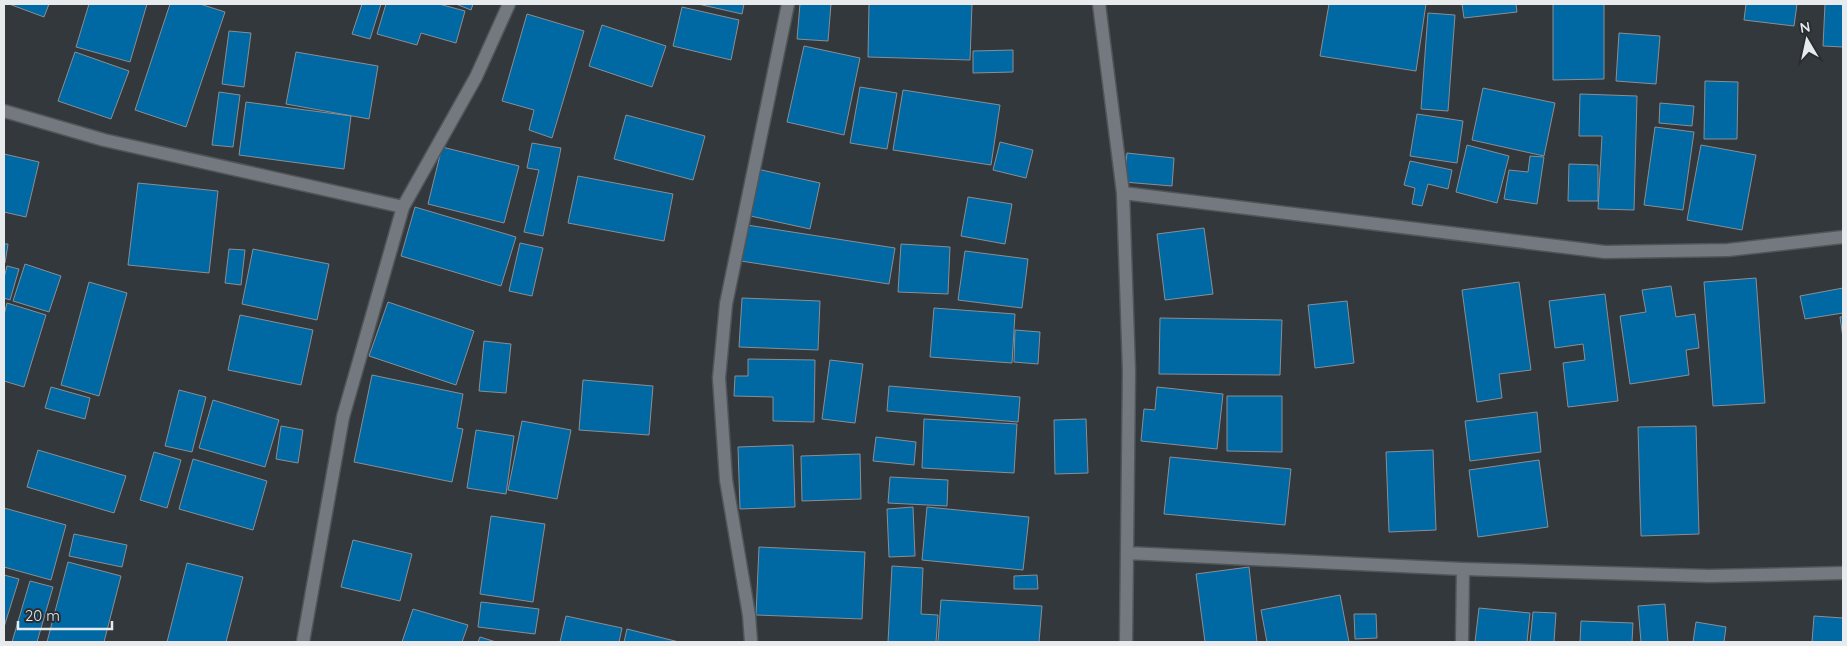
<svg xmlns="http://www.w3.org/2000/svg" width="1847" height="646" font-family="Quicksand,sans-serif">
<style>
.building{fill:#0068a3;stroke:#888f94}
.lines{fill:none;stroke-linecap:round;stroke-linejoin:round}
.minor-casing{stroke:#4f5559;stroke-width:15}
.minor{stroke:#73797f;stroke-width:12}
</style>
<rect width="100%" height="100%" fill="#33383d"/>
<path class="building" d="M 9,4 L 49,4 L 44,17 Z
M 89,4 L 147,4 L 130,62 L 76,47 Z
M 170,4 L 200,4 L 225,12 L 186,127 L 135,110 Z
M 362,4 L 381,4 L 370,39 L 352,34 Z
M 386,4 L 439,4 L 465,11 L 456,43 L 421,33 L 417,45 L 377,34 Z
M 456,4 L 473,4 L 471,10 Z
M 698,4 L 744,4 L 742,14 Z
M 800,4 L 831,4 L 828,41 L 797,39 Z
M 869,4 L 972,4 L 970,60 L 868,57 Z
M 1329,4 L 1426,4 L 1416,71 L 1320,56 Z
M 1462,4 L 1516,4 L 1517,12 L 1464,18 Z
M 1553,4 L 1604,4 L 1604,79 L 1553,80 Z
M 1746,4 L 1797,4 L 1794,26 L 1744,20 Z
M 1825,4 L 1843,4 L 1843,47 L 1823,46 Z
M 682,7 L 739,20 L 731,60 L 673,46 Z
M 1428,13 L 1455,15 L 1448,111 L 1421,109 Z
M 527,14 L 584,31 L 552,138 L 529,130 L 534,110 L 502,101 Z
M 602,25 L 666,46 L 652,87 L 589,66 Z
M 229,31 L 251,33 L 244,87 L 222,84 Z
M 1619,33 L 1660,36 L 1656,84 L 1616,81 Z
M 804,46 L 860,58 L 844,135 L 787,122 Z
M 1013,50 L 1013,72 L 973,73 L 973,51 Z
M 75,52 L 129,71 L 111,119 L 58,101 Z
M 296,52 L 378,66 L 369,119 L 286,104 Z
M 1705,81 L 1738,82 L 1737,139 L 1704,139 Z
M 860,87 L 897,93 L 887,149 L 850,143 Z
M 1483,88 L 1555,103 L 1544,156 L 1472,140 Z
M 903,90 L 1000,105 L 991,165 L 893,150 Z
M 219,92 L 240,95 L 233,147 L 212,145 Z
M 1580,94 L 1637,96 L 1634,210 L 1598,209 L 1602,136 L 1579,136 Z
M 246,102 L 351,116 L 344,169 L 239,155 Z
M 1660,103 L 1694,106 L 1692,126 L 1659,123 Z
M 1417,114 L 1463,121 L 1457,163 L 1410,156 Z
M 626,115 L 705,136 L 693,180 L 614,159 Z
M 1655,127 L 1694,132 L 1683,210 L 1644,205 Z
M 1000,142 L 1033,150 L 1026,178 L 993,170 Z
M 532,143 L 561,148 L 543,236 L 524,232 L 539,170 L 527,168 Z
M 1467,145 L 1509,156 L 1497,203 L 1456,192 Z
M 1701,145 L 1756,155 L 1742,230 L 1687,220 Z
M 442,147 L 519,166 L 504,223 L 428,204 Z
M 1127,153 L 1174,158 L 1172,186 L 1124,182 Z
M 4,154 L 39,162 L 26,217 L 4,212 Z
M 1530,156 L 1544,157 L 1537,204 L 1504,199 L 1509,170 L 1528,172 Z
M 1410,161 L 1452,170 L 1448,189 L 1428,184 L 1422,206 L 1412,204 L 1415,188 L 1404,185 Z
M 1569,164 L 1598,165 L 1598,201 L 1568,201 Z
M 757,169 L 820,183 L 810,229 L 746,215 Z
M 578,176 L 673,194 L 664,241 L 568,223 Z
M 138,183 L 218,191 L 209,273 L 128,265 Z
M 968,197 L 1012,204 L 1005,244 L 961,236 Z
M 415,207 L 516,237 L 501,286 L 401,256 Z
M 747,225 L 895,248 L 889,284 L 741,261 Z
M 1204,228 L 1213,294 L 1165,300 L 1157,234 Z
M 520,243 L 543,248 L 532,296 L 509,291 Z
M 4,244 L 8,244 L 5,263 L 4,263 Z
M 901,244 L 950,247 L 948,294 L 898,292 Z
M 229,249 L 245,250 L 241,285 L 225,283 Z
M 253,249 L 329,264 L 317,320 L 242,304 Z
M 965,251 L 1028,259 L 1022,308 L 958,300 Z
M 25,264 L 61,276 L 49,312 L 13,301 Z
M 7,266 L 19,269 L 10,300 L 4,298 L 4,278 Z
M 1756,278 L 1765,403 L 1713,406 L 1704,282 Z
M 89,282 L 127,293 L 99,396 L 61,385 Z
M 1519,282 L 1531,370 L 1499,374 L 1502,398 L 1477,402 L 1462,290 Z
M 1671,286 L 1676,317 L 1695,314 L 1699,348 L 1686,350 L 1689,375 L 1630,384 L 1620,316 L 1646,312 L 1642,290 Z
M 1843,288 L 1843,313 L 1805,319 L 1800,296 Z
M 1605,294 L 1618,401 L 1568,407 L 1563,363 L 1585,360 L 1583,344 L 1555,348 L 1549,301 Z
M 742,298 L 820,301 L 818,350 L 739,347 Z
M 1347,301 L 1354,363 L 1315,368 L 1308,305 Z
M 388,302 L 474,331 L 456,385 L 369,356 Z
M 7,303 L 46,315 L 24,387 L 4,381 L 4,315 Z
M 934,308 L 1015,314 L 1012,363 L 930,357 Z
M 240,315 L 313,330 L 301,385 L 228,370 Z
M 1840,317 L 1843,317 L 1843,338 Z
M 1160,318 L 1282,320 L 1280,375 L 1159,374 Z
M 1015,330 L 1040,332 L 1038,364 L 1014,362 Z
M 484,341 L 511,344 L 506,393 L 479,391 Z
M 748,359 L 815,360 L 814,422 L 773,421 L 773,397 L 734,396 L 735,376 L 748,376 Z
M 830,360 L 863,364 L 855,423 L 822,419 Z
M 372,375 L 463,394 L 457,428 L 463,429 L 452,482 L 354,462 Z
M 583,380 L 653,386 L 649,435 L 579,430 Z
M 889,386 L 1020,397 L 1018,422 L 887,411 Z
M 51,387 L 90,398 L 85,419 L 45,408 Z
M 1157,387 L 1223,394 L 1217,449 L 1141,441 L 1144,409 L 1155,410 Z
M 179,390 L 206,397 L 192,452 L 165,446 Z
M 1227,396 L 1282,396 L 1282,452 L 1227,451 Z
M 213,400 L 279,420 L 265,467 L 199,448 Z
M 1537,412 L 1541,452 L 1470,461 L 1465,421 Z
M 924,419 L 1017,424 L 1014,473 L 922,468 Z
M 1086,419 L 1088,473 L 1055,474 L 1054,420 Z
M 522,421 L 571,430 L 557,499 L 508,490 Z
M 281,426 L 303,430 L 298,463 L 276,459 Z
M 1696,426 L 1699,534 L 1641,536 L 1638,427 Z
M 476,430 L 514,436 L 506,494 L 467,488 Z
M 876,437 L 916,442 L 914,465 L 873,461 Z
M 793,445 L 795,507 L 740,509 L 738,447 Z
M 38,450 L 126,476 L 114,513 L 27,487 Z
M 1433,450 L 1436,530 L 1389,532 L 1386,452 Z
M 154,452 L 181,460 L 167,508 L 140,500 Z
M 860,454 L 861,499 L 802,501 L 801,456 Z
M 1170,457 L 1291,469 L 1285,525 L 1164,514 Z
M 193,459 L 267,481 L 253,530 L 179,509 Z
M 1539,460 L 1548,527 L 1478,537 L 1469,470 Z
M 890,477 L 948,480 L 947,506 L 888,503 Z
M 913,507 L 915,556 L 889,557 L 887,509 Z
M 927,507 L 1029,517 L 1023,570 L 922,560 Z
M 4,508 L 66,525 L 51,580 L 4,567 Z
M 491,516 L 545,524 L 533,602 L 480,594 Z
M 74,534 L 127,545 L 122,567 L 69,556 Z
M 353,540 L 412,554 L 400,601 L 341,587 Z
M 759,547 L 865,552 L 862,619 L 756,615 Z
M 68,562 L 121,576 L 104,642 L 47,642 Z
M 187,563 L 243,577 L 226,642 L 167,642 Z
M 892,566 L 923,568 L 921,614 L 938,615 L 936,642 L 888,642 Z
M 1249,567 L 1257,642 L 1205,642 L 1196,574 Z
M 4,575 L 19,579 L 4,627 Z
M 1037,575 L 1038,589 L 1014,589 L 1014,576 Z
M 30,581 L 53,587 L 37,642 L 12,642 Z
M 1340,595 L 1349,642 L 1267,642 L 1261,610 Z
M 941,600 L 1042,606 L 1039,642 L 938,642 Z
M 481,602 L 539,609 L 535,634 L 478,627 Z
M 1665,604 L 1668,642 L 1641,642 L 1638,606 Z
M 1479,608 L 1530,613 L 1527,642 L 1475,642 Z
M 413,609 L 468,625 L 462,642 L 402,642 Z
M 1533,612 L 1556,613 L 1554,642 L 1530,642 Z
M 1354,614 L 1376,614 L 1377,638 L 1355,639 Z
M 566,616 L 622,628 L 619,642 L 560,642 Z
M 1814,616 L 1843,618 L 1843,642 L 1812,642 Z
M 1581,621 L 1633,623 L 1632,642 L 1580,642 Z
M 1696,622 L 1726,627 L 1724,642 L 1693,642 Z
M 627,629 L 679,642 L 624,642 Z
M 480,637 L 496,642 L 478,642 Z"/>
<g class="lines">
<defs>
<path id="minor" d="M 1099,4 L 1123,193 L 1129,371 L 1126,642
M 4,111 L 104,140 L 403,207
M 1123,193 L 1605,252 L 1728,250 L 1843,237
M 1127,553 L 1463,569 L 1709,576 L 1843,573
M 303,642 L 343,417 L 403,207 L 476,77 L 509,4
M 751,642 L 749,615 L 726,480 L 719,378 L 726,304 L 788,4
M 1462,642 L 1463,569"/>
</defs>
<use href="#minor" class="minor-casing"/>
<use href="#minor" class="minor"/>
</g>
<rect width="1847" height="646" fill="none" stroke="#e7ebee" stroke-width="10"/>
<g transform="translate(1807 40) rotate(351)" stroke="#292e33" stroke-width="4" paint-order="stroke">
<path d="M0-4L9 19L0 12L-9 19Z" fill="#e7ebee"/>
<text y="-8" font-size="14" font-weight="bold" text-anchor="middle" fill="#e7ebee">N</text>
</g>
<path d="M18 621v8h94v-8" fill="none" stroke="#e7ebee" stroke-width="2.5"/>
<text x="25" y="621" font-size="15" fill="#e7ebee" stroke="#292e33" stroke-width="4" paint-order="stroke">20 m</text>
</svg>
